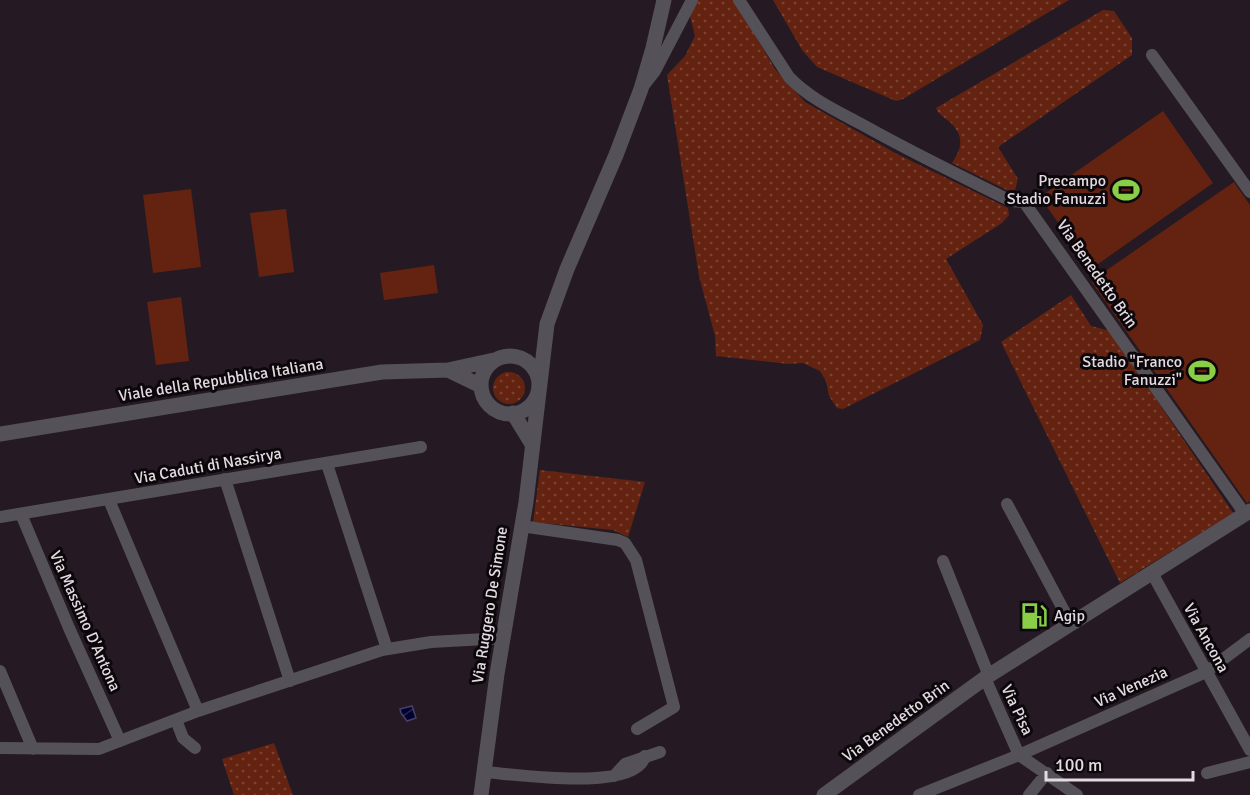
<svg xmlns="http://www.w3.org/2000/svg" width="1250" height="795" font-family="Signika,sans-serif">
<style>
.grass{fill:url(#grass-dots)}
.pitch{fill:#642311}
.water{fill:url(#water-waves);stroke:#464266;stroke-width:1.5}
.lines{fill:none;stroke-linecap:round;stroke-linejoin:round}
.minor{stroke:#545258;stroke-width:12}
.tertiary{stroke:#545258;stroke-width:15}
.labels{text-anchor:middle;dominant-baseline:central;stroke-width:6;stroke-linejoin:round;paint-order:stroke}
.poi-label{font-size:16px;fill:#e3dbe1;stroke:#0b070a;text-anchor:end}
.street-label{font-size:16px;fill:#e3dbe1;stroke:#0b070a}
</style>
<defs>
<pattern id="grass-dots" width="8" height="8" patternUnits="userSpaceOnUse" patternTransform="scale(1.5)"><rect width="8" height="8" fill="#642311"/><path d="M2 2h.1M6 6h.1" fill="none" stroke="#7a4233" stroke-width="1.8" stroke-linecap="round"/></pattern>
<pattern id="water-waves" width="16" height="10" patternUnits="userSpaceOnUse" patternTransform="scale(1.5)"><rect width="16" height="10" fill="#020031"/><path d="M0 5q4-4 8 0t8 0" fill="none" stroke="#27254f"/></pattern>
</defs>
<rect width="100%" height="100%" fill="#251a23"/>
<path class="grass" d="M 697,0 L 734,0 L 775,69 L 805,102 L 897,154 L 1008,208 L 1009,215 L 1002,223 L 946,259 L 983,325 L 980,340 L 843,409 L 837,408 L 829,396 L 826,381 L 820,371 L 803,363 L 789,364 L 716,356 L 715,336 L 699,276 L 667,75 L 685,56 L 695,36 L 690,16 Z
M 773,0 L 1069,0 L 903,99 L 896,101 L 817,67 L 802,50 Z
M 1103,10 L 1114,11 L 1132,38 L 1132,55 L 998,147 L 1018,179 L 1015,190 L 1011,192 L 952,163 C 962,148 965,137 950,122 C 944,117 939,115 936,108 Z
M 1071,295 L 1091,326 L 1110,331 L 1233,513 L 1120,583 L 1001,342 Z
M493 388a16 16 0 1 1 32 0a16 16 0 1 1-32 0Z
M 540,470 L 645,482 L 628,537 L 613,530 L 533,522 Z
M 274,743 L 293,795 L 234,795 L 222,759 Z"/>
<path class="pitch" d="M 1163,111 L 1213,183 L 1091,269 L 1040,197 Z
M 1234,182 L 1250,205 L 1250,501 L 1247,503 L 1091,281 Z
M 191,189 L 201,267 L 153,273 L 143,195 Z
M 286,209 L 294,272 L 259,277 L 250,213 Z
M 434,265 L 438,293 L 384,300 L 380,273 Z
M 181,297 L 189,361 L 156,365 L 147,302 Z"/>
<path class="water" d="M 412,706 L 416,718 L 407,721 L 401,713 L 400,709 Z"/>
<g class="lines">
<path class="minor" d="M 739,0 L 789,77 C 810,99 837,111 863,125 C 911,152 961,176 1011,201 L 1024,202 L 1245,514
M 1152,55 L 1250,192
M 644,85 L 655,71 L 692,0
M 327,464 L 387,649
M 225,479 L 290,681
M 109,500 L 198,711
M 1007,504 L 1071,624
M 21,514 L 69,628 L 120,741
M 0,517 L 421,447
M 521,526 L 618,540 L 625,543 L 636,560 L 674,707 L 637,729
M 943,561 L 989,676
M 1152,573 L 1250,750
M 0,671 L 33,749
M 985,678 L 1019,755
M 176,720 L 183,738 L 195,748
M 0,748 L 99,749 L 198,711 L 382,650 L 431,642 L 503,638
M 1019,755 L 1077,795
M 484,772 C 514,774 636,793 645,756
M 1207,773 L 1250,762
M 614,776 L 625,764 L 660,752
M 919,795 L 1019,755 L 1206,672 L 1250,639
M 1029,795 L 1047,773"/>
<path class="tertiary" d="M481 385a29 29 0 1 1 58 0a29 29 0 1 1-58 0Z
M 448,370 L 481,386
M 513,413 L 532,444
M 0,434 L 382,372 L 448,370 L 494,360
M 481,795 L 497,674 L 526,502 L 547,324 L 567,269 L 616,155 L 641,89 L 653,48 L 664,0
M 824,795 L 985,678 L 1250,511"/>
</g>
<defs>
<symbol id="stadium-bare" viewBox="-9 -9 18 18"><path d="M0-5a6.5 5 0 1 0 0 10a6.5 5 0 1 0 0-10ZM-3.5-1.8h7v3.6h-7Z" fill="#8ace47" stroke="#0b070a" stroke-width="2.5" paint-order="stroke"/></symbol>
<symbol id="fuel-bare" viewBox="-9 -9 18 18"><path d="M-5.5-6h7V0h2V4h1.3V-2.5L3-4.5l.8-.8L6-3V5H2.5V1h-1V6h-7ZM-4.2-4.7v3.2H.2V-4.7Z" fill="#8ace47" stroke="#0b070a" stroke-width="2.5" paint-order="stroke"/></symbol>
</defs>
<g fill-rule="evenodd">
<use href="#stadium-bare" x="1107" y="171" width="38" height="38"/>
<use href="#stadium-bare" x="1183" y="352" width="38" height="38"/>
<use href="#fuel-bare" x="1015" y="597" width="38" height="38"/>
</g>
<g class="labels">
<g class="poi-label">
<text x="1106" y="181">Precampo<tspan x="1106" dy="18">Stadio Fanuzzi</tspan></text>
<text x="1182" y="362">Stadio "Franco<tspan x="1182" dy="18">Fanuzzi"</tspan></text>
<text x="1054" y="616" text-anchor="start">Agip</text>
</g>
<g class="street-label">
<text transform="translate(1097 274) rotate(55)">Via Benedetto Brin</text>
<text transform="translate(221 380) rotate(-9)">Viale della Repubblica Italiana</text>
<text transform="translate(208 466) rotate(-10)">Via Caduti di Nassirya</text>
<text transform="translate(490 605) rotate(-81)">Via Ruggero De Simone</text>
<text transform="translate(85 621) rotate(66)">Via Massimo D'Antona</text>
<text transform="translate(1206 638) rotate(61)">Via Ancona</text>
<text transform="translate(1131 687) rotate(-24)">Via Venezia</text>
<text transform="translate(1017 710) rotate(65)">Via Pisa</text>
<text transform="translate(896 721) rotate(-36)">Via Benedetto Brin</text>
</g>
</g>
<path d="M1046 771v9h147v-9" fill="none" stroke="#e3dbe1" stroke-width="3"/>
<text x="1055" y="771" font-size="18" fill="#e3dbe1" stroke="#0b070a" stroke-width="4.5" paint-order="stroke">100 m</text>
</svg>
